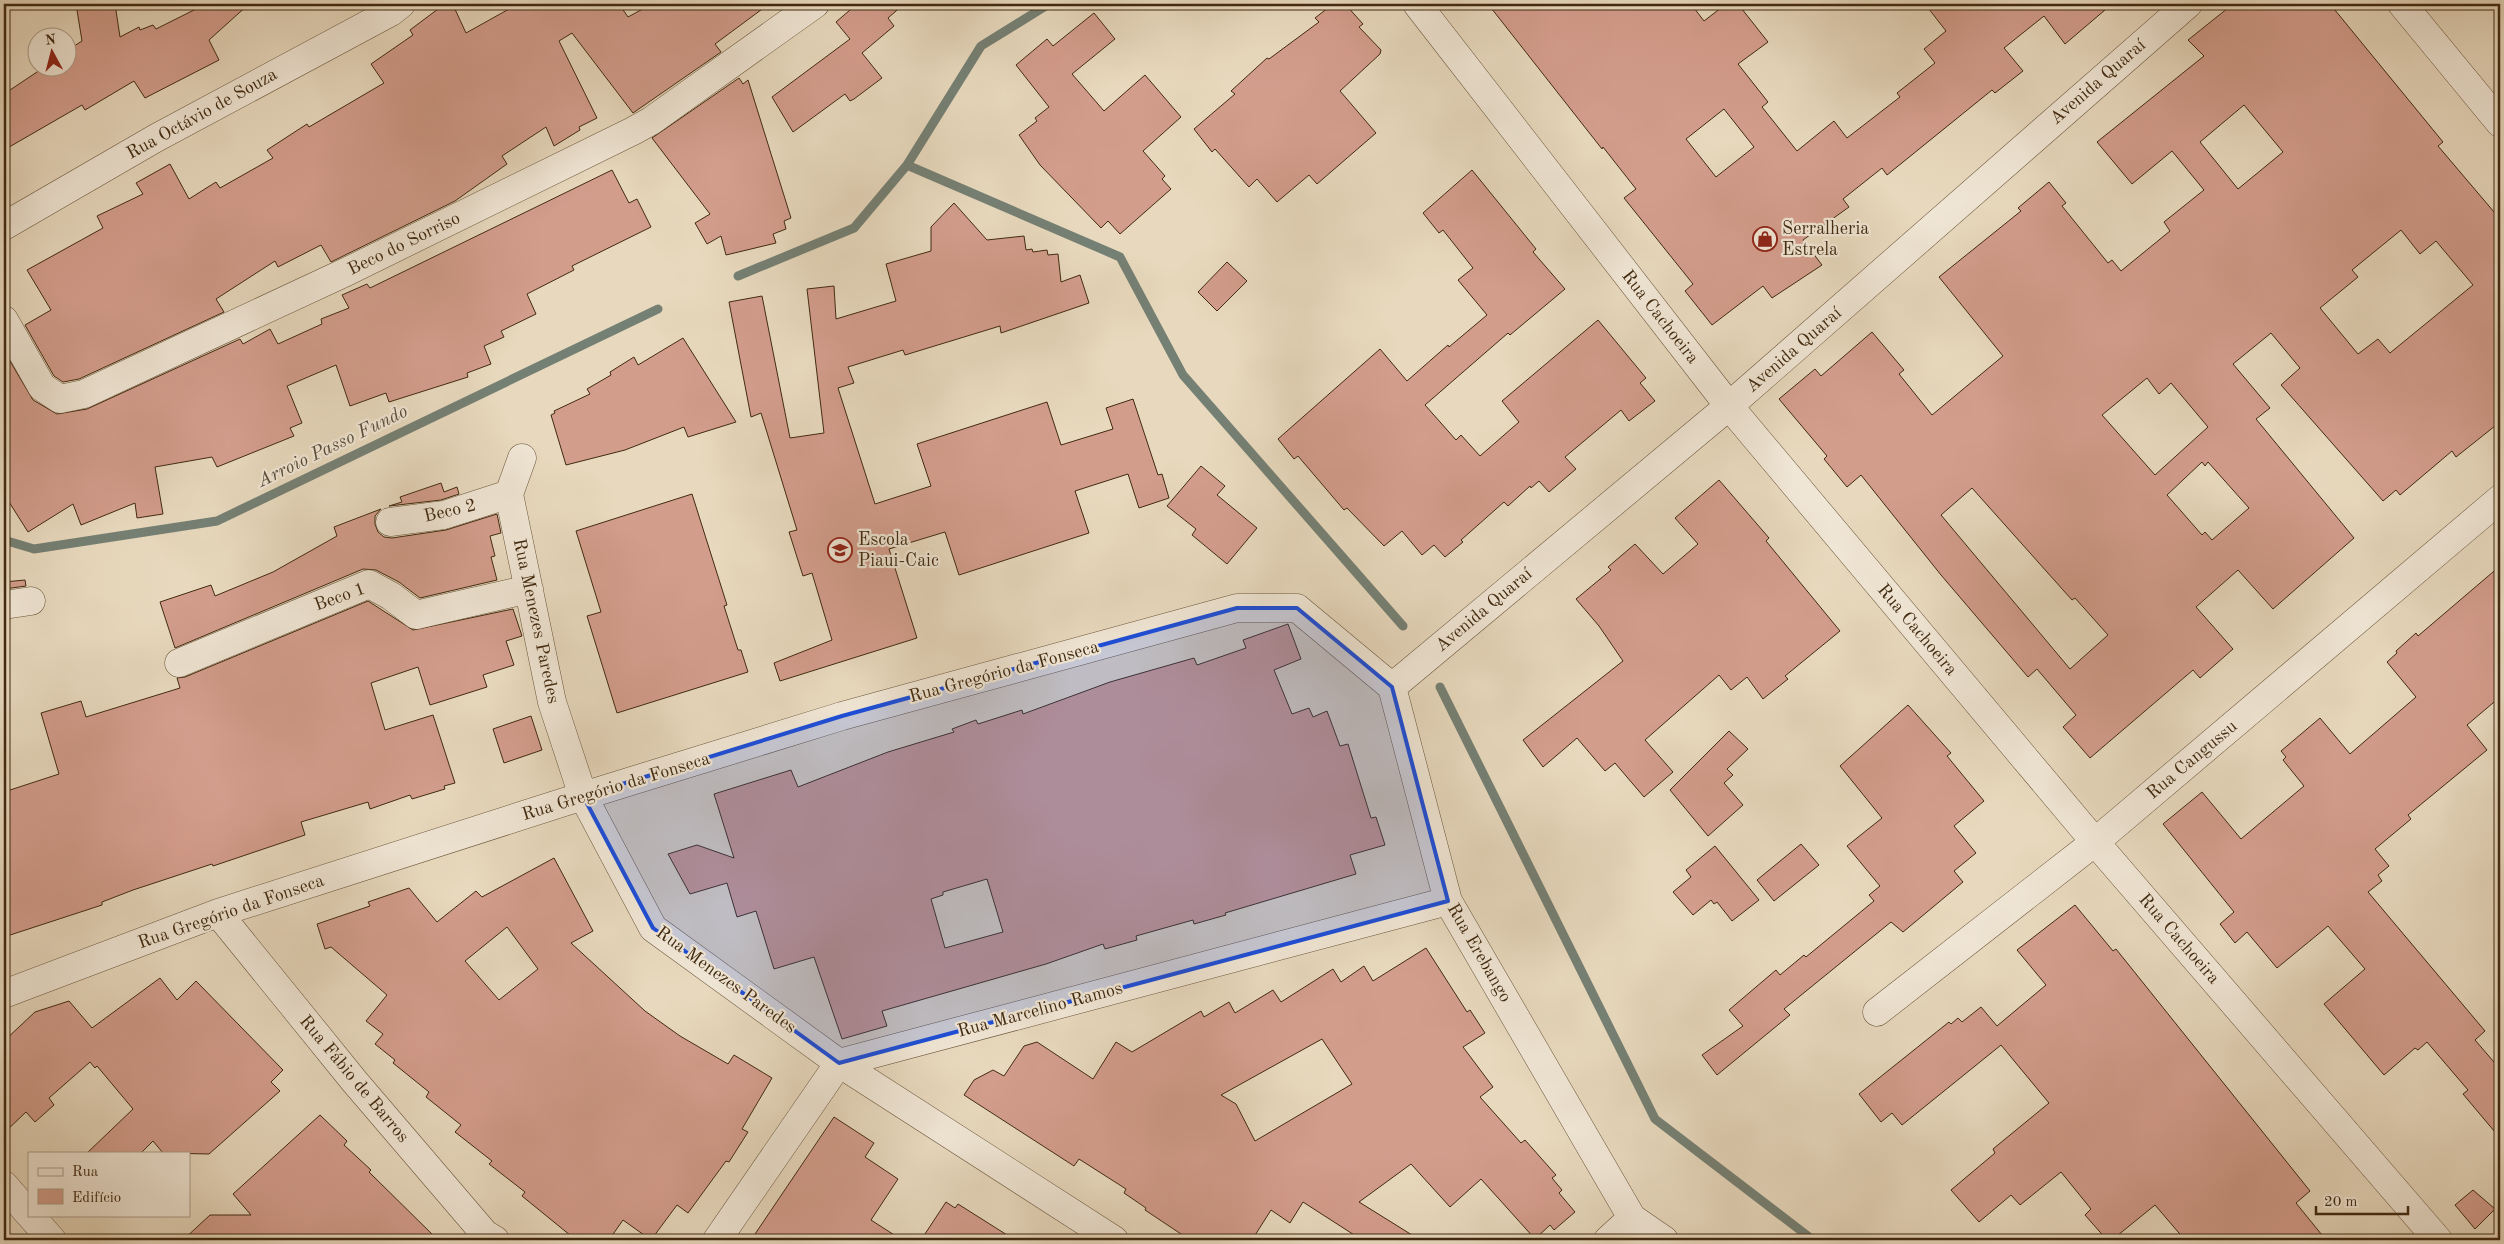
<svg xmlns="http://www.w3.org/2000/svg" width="2504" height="1244" font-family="'Old Standard TT',serif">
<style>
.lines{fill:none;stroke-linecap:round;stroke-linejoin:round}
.stream{stroke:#758074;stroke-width:9}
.building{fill:#d39d8c;stroke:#412a10;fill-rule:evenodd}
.minor-casing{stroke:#6b563c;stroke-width:29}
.minor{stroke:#f0e6d5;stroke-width:28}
.marked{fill:#1d4ed8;fill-opacity:0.2;stroke:#1d4ed8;stroke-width:4;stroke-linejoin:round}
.labels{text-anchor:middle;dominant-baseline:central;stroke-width:4.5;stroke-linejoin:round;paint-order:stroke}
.street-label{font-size:18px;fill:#412a10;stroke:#f0e6d5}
.poi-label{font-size:18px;fill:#412a10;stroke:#f0e6d5;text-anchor:start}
.water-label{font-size:19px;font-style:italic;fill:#574e3a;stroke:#f0e6d5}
</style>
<rect width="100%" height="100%" fill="#e8d9be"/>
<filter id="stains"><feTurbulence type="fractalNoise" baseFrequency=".004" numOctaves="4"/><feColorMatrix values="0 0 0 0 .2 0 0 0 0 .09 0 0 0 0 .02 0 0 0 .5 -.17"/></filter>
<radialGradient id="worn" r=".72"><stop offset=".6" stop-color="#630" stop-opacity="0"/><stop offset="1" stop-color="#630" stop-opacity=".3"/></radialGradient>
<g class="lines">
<path class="stream" d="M 907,165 L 1120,257 L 1183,375 L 1403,626
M 738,276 L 854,228 L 907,165 L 981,46 L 1049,4
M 4,540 L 34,549 L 217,521 L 658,309
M 1440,687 L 1655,1119 L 1813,1240"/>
</g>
<path class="building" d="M 76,4 L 115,4 L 120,37 L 139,27 L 140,30 L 153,25 L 156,29 L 206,4 L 249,4 L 209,40 L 219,60 L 145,98 L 134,81 L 85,110 L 82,105 L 4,150 L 4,94 L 43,68 L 68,68 L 68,50 L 82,41 Z
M 518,4 L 619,4 L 628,17 L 652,4 L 769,4 L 715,44 L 721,52 L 633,113 L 572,33 L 559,41 L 597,118 L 579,127 L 580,130 L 554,146 L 546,127 L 502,156 L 507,164 L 455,201 L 331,262 L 321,245 L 278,267 L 275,261 L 216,299 L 224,312 L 79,379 L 63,382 L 54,376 L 25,325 L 51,310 L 27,270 L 103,228 L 97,216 L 143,194 L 136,183 L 170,164 L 189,199 L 216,182 L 220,188 L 273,158 L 267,150 L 307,124 L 309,127 L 384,83 L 371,64 L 413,35 L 410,30 L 442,6 L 454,7 L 466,33 Z
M 857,4 L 904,4 L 888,18 L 894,26 L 862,53 L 882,78 L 854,99 L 850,101 L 845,94 L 793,132 L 772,97 L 850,39 L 836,22 Z
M 1333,4 L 1345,4 L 1363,24 L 1359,27 L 1381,50 L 1380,54 L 1340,91 L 1376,133 L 1317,184 L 1309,175 L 1277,202 L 1257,179 L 1249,187 L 1215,149 L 1212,152 L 1194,129 L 1235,94 L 1231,91 L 1267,58 L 1269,59 L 1319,22 L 1315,18 Z
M 1488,4 L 1691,4 L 1704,21 L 1726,4 L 1738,4 L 1768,42 L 1738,64 L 1768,102 L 1762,107 L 1797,151 L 1834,121 L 1847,138 L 1900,97 L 1897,93 L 1935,63 L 1924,49 L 1946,31 L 1925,4 L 2112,4 L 2065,44 L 2044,16 L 2004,48 L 2023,71 L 1995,93 L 1992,90 L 1887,175 L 1882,168 L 1843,199 L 1849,207 L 1803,240 L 1822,265 L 1772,298 L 1763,286 L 1712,325 L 1685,291 L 1693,284 L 1624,198 L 1636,189 L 1603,147 L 1602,149 ZM 1724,109 L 1754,147 L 1716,177 L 1686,139 Z
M 2233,4 L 2330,4 L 2443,142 L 2438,146 L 2500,219 L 2500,422 L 2456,457 L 2452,451 L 2400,495 L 2396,490 L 2383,501 L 2281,385 L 2300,368 L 2271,333 L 2233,364 L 2270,408 L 2256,419 L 2354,538 L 2273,609 L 2238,570 L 2196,607 L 2233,649 L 2200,678 L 2193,670 L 2090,758 L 2063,727 L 2076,715 L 2037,669 L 2028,677 L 1941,575 L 1861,475 L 1847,487 L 1824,459 L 1827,456 L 1779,399 L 1815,369 L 1821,376 L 1872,332 L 1904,370 L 1899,374 L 1932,415 L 2003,356 L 1939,277 L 2021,211 L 2018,208 L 2049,182 L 2066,203 L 2062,206 L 2108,263 L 2112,260 L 2121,271 L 2170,231 L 2164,222 L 2204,190 L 2172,151 L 2132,184 L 2097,142 L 2204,56 L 2188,40 ZM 2244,105 L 2283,152 L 2238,189 L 2200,142 ZM 2401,230 L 2420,254 L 2436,241 L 2473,285 L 2390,353 L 2378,339 L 2358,354 L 2320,308 L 2358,277 L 2352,270 ZM 2147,378 L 2159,394 L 2171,383 L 2208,427 L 2155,475 L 2102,415 ZM 2202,462 L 2205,466 L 2208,462 L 2249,508 L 2212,540 L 2205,532 L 2202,535 L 2167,495 ZM 1972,488 L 2072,600 L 2075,598 L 2108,635 L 2070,669 L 1941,515 Z
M 1094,13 L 1115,39 L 1072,74 L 1104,111 L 1145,75 L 1181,117 L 1143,151 L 1165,176 L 1162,179 L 1171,189 L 1120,234 L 1108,221 L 1101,228 L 1040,165 L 1019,135 L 1037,121 L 1035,118 L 1049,107 L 1016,65 L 1047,39 L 1053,46 Z
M 739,78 L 743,84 L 748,80 L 791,218 L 784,221 L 786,229 L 773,234 L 776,243 L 726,255 L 721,236 L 707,244 L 695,223 L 710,214 L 652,138 Z
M 612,170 L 629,203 L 637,199 L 651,227 L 572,266 L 574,270 L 527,294 L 536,314 L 501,331 L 504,337 L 484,346 L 491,364 L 467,373 L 468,377 L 389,402 L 386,393 L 350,406 L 336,365 L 287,386 L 302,423 L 290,428 L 294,436 L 217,467 L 212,457 L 155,467 L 163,514 L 137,518 L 135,503 L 81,525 L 73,504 L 28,532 L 4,494 L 4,351 L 33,400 L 57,414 L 87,409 L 240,339 L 243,344 L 270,329 L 278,344 L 322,324 L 321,319 L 349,308 L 342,295 L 367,284 L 370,288 Z
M 1472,170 L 1536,249 L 1533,252 L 1565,289 L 1510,335 L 1508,333 L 1425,405 L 1456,440 L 1461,435 L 1480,456 L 1519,422 L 1502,401 L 1598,320 L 1646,378 L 1640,383 L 1655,401 L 1629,421 L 1621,410 L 1565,457 L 1576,469 L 1549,492 L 1539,481 L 1531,488 L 1530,486 L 1508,506 L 1504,502 L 1461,540 L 1463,542 L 1445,557 L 1434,545 L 1422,555 L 1402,531 L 1384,546 L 1347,508 L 1344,510 L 1298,456 L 1294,459 L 1278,439 L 1380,349 L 1407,381 L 1448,345 L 1449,347 L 1487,315 L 1458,280 L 1473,268 L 1443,230 L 1439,233 L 1423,213 Z
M 954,203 L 987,240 L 1024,236 L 1026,250 L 1032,249 L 1033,252 L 1047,250 L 1048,255 L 1058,254 L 1061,282 L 1080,275 L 1089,303 L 1001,333 L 1000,326 L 905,355 L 903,350 L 848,367 L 854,383 L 838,388 L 875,504 L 931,486 L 917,444 L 1047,402 L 1061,445 L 1113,429 L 1106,408 L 1133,399 L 1158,475 L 1162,474 L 1169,498 L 1139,508 L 1128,474 L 1075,491 L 1089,533 L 959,575 L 945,532 L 889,549 L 917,638 L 780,681 L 774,663 L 832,640 L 812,573 L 803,576 L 789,532 L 797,530 L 761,413 L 751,417 L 729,302 L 762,296 L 790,438 L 824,433 L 807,289 L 834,286 L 836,319 L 896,301 L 886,264 L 931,251 L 931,227 Z
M 1227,262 L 1247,281 L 1217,311 L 1198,292 Z
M 683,338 L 736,422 L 688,437 L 684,427 L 625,450 L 566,465 L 551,415 L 555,413 L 554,411 L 590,394 L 587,389 L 611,375 L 610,372 L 634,357 L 638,365 Z
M 1201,466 L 1225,486 L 1217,495 L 1257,528 L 1227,564 L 1192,535 L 1196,529 L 1167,506 Z
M 1719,480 L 1769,538 L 1766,541 L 1840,631 L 1785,676 L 1788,679 L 1763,699 L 1747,677 L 1731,690 L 1719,675 L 1645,740 L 1673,772 L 1644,797 L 1615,763 L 1605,771 L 1577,738 L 1543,767 L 1523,740 L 1623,661 L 1599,626 L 1576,599 L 1611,570 L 1608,567 L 1635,544 L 1663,574 L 1698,544 L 1675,518 Z
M 441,483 L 444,492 L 457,487 L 459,494 L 441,500 L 389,506 L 402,502 L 400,497 Z
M 692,494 L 727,605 L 724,606 L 738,650 L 741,650 L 748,672 L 617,713 L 587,616 L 601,612 L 576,531 Z
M 381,509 L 375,516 L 375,524 L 378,532 L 384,537 L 392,538 L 446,530 L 497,514 L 501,533 L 490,536 L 495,556 L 491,557 L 497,580 L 420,598 L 399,582 L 376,570 L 363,569 L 175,648 L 160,602 L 211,585 L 215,596 L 273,572 L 337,536 L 334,527 Z
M 2500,566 L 2500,697 L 2467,725 L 2487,750 L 2408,815 L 2411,819 L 2375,849 L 2389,866 L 2378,875 L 2382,881 L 2368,892 L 2485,1031 L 2475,1040 L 2500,1069 L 2500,1138 L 2463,1094 L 2468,1090 L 2427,1042 L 2418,1050 L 2415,1048 L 2384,1075 L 2324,1004 L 2365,969 L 2328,926 L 2277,968 L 2247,932 L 2235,943 L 2220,924 L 2234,912 L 2163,824 L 2202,792 L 2241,839 L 2304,786 L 2283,760 L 2286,757 L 2281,751 L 2320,718 L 2350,754 L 2416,697 L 2387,662 L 2397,653 L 2396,651 L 2416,633 L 2418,636 Z
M 25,580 L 26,586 L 4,589 L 4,582 Z
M 368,601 L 413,630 L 513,609 L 522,636 L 506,641 L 514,665 L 483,675 L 487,687 L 430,705 L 418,667 L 371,683 L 385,730 L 433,715 L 455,783 L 444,786 L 445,789 L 412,799 L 410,795 L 370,809 L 368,802 L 301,822 L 305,835 L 213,866 L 212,864 L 133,890 L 102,902 L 102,905 L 4,937 L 4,792 L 59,774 L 41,713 L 81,701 L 86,717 L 180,688 L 177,678 L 185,677 Z
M 1288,624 L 1301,659 L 1274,670 L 1292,714 L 1309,708 L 1313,717 L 1327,711 L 1340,746 L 1348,744 L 1371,818 L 1376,817 L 1385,845 L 1350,855 L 1356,874 L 1225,913 L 1226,915 L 1194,924 L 1193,920 L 1136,936 L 1137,940 L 1105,949 L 1103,944 L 1046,964 L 882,1011 L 887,1026 L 842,1039 L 814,957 L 774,969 L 756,911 L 737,917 L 727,883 L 690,894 L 668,854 L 697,845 L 734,858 L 714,794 L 791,770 L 798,787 L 888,752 L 954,732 L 952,729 L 976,720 L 978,724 L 1022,710 L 1023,714 L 1110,682 L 1194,658 L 1197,665 L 1246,648 L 1243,640 ZM 987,879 L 1003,932 L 945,948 L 931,899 L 943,895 L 943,892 Z
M 1908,705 L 1951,753 L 1947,756 L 1984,801 L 1954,826 L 1976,853 L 1954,871 L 1963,882 L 1903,932 L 1891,922 L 1784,1009 L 1790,1015 L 1717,1075 L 1702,1055 L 1743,1026 L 1729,1010 L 1776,970 L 1780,975 L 1804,955 L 1806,957 L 1874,901 L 1869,895 L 1880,886 L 1847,846 L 1882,818 L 1840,766 Z
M 531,716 L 542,750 L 504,763 L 493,729 Z
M 1729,731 L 1748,749 L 1727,769 L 1733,775 L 1724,783 L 1743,805 L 1708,836 L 1670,790 Z
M 1801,844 L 1819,865 L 1774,901 L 1757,880 Z
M 1715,846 L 1759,900 L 1732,921 L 1717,902 L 1714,904 L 1711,900 L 1693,915 L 1673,892 L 1691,877 L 1686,870 Z
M 554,858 L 593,931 L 571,943 L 645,1011 L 680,1036 L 728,1064 L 734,1055 L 772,1078 L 742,1129 L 748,1132 L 729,1162 L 726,1161 L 688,1213 L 677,1205 L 651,1240 L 623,1220 L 609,1240 L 576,1240 L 522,1196 L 525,1192 L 489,1164 L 492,1161 L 455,1132 L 461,1125 L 426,1097 L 429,1092 L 393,1063 L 395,1060 L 375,1044 L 383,1034 L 366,1021 L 387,995 L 331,947 L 325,949 L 317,924 L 370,906 L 368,902 L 409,888 L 437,922 L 476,891 L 482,897 ZM 507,927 L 538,969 L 499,1000 L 465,961 Z
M 2075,905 L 2113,951 L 2116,949 L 2310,1191 L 2296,1203 L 2326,1240 L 2185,1240 L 2155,1205 L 2112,1240 L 2107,1240 L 2085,1215 L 2091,1209 L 2061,1172 L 2020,1205 L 2011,1195 L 1979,1222 L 1951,1190 L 1995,1153 L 1993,1149 L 2049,1103 L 2001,1045 L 1902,1125 L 1892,1113 L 1881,1122 L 1859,1094 L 1949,1022 L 1951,1024 L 1958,1018 L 1962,1022 L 1981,1007 L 1997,1026 L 2046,985 L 2017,950 Z
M 1426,948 L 1467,1012 L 1470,1010 L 1485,1033 L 1463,1047 L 1493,1087 L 1480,1097 L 1521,1143 L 1525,1140 L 1556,1175 L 1552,1178 L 1562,1190 L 1559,1193 L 1575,1212 L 1554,1230 L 1550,1225 L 1535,1239 L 1481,1179 L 1450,1207 L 1411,1164 L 1359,1202 L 1420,1240 L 1362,1240 L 1303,1202 L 1290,1223 L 1271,1210 L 1252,1240 L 1190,1240 L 1145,1210 L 1146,1208 L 1124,1193 L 1126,1189 L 1079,1159 L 1074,1166 L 964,1095 L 974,1080 L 993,1070 L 1004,1076 L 1024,1046 L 1037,1042 L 1093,1079 L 1116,1042 L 1132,1052 L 1201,1011 L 1204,1017 L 1229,1002 L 1235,1013 L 1273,990 L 1281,1002 L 1333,969 L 1341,982 L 1364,966 L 1373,981 ZM 1322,1039 L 1352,1084 L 1255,1141 L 1236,1104 L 1221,1095 Z
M 160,978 L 177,1000 L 196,981 L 283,1070 L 271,1082 L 280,1091 L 209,1154 L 163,1153 L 153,1141 L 141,1153 L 87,1153 L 133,1109 L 97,1066 L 95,1068 L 90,1062 L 49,1098 L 54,1105 L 35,1122 L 26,1112 L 4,1133 L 4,1041 L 35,1012 L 69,1001 L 92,1028 Z
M 320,1115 L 347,1141 L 344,1145 L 371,1170 L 369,1172 L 438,1240 L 183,1240 L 210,1215 L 251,1215 L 233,1194 Z
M 834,1117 L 874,1143 L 865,1157 L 898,1179 L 871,1220 L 902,1240 L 751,1240 Z
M 2473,1190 L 2495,1209 L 2475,1229 L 2455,1205 Z
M 946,1202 L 955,1208 L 958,1204 L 1015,1240 L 921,1240 Z"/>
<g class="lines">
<defs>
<path id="minor" d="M 1417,4 L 1729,406 L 2095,842 L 2438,1240
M 2402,4 L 2500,123
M 4,226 L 156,138 L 391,12 L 401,4
M 4,320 L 42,387 L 60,399 L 84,394 L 346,272 L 633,131 L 651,121 L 815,4
M 522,458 L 509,494 L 552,702 L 583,796 L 653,928 L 839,1063 L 1114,1240
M 390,522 L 444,515 L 509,494
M 4,605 L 31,601
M 179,663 L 369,584 L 391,596 L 416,615 L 529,589
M 1392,687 L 1729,406 L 2188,4
M 218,913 L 355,1082 L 485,1234 L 495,1240
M 4,994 L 218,913 L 583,796 L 842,716 L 1237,608 L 1297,608 L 1392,687 L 1448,901 L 1632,1218 L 1664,1240
M 1877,1012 L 2095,842 L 2500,499
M 4,1185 L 29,1214
M 30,1215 L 52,1240
M 717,1240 L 839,1063 L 1448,901
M 1608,1240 L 1632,1218"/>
</defs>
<use href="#minor" class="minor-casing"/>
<use href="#minor" class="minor"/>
</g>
<path class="marked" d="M 1237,608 L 1297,608 L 1392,687 L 1448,901 L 839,1063 L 653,928 L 583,796 L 842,716 Z"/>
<defs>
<symbol id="shop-ring" viewBox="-11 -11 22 22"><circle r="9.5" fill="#f0e6d5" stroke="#8f2418" stroke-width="1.5"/><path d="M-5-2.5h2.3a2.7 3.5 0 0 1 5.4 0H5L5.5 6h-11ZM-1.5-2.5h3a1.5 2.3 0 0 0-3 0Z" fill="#8f2418"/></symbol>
<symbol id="school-ring" viewBox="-11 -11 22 22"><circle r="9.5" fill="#f0e6d5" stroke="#8f2418" stroke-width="1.5"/><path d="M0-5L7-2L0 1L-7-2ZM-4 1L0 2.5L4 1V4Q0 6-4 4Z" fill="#8f2418"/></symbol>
</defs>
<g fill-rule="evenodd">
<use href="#shop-ring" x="1751" y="225" width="28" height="28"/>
<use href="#school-ring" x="826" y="536" width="28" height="28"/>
</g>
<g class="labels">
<g class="street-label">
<text transform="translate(2098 82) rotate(-41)">Avenida Quaraí</text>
<text transform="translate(202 114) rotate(-29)">Rua Octávio de Souza</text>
<text transform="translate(404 244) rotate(-26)">Beco do Sorriso</text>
<text transform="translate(1660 317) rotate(52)">Rua Cachoeira</text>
<text transform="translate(1794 350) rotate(-41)">Avenida Quaraí</text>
<text transform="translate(450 511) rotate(-13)">Beco 2</text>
<text transform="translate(340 597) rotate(-20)">Beco 1</text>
<text transform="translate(1484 610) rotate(-40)">Avenida Quaraí</text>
<text transform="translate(536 621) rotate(78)">Rua Menezes Paredes</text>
<text transform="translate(1917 630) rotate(50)">Rua Cachoeira</text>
<text transform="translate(1004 672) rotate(-15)">Rua Gregório da Fonseca</text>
<text transform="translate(2192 760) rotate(-40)">Rua Cangussu</text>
<text transform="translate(616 787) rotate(-17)">Rua Gregório da Fonseca</text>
<text transform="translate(231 912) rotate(-19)">Rua Gregório da Fonseca</text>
<text transform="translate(2179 939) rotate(49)">Rua Cachoeira</text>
<text transform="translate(1479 953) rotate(60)">Rua Erebango</text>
<text transform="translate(726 980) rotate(36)">Rua Menezes Paredes</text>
<text transform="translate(1040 1010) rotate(-15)">Rua Marcelino Ramos</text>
<text transform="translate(354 1079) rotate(50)">Rua Fábio de Barros</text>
</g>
<g class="poi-label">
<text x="1782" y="229">Serralheria<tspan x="1782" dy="21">Estrela</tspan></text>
<text x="858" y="540">Escola<tspan x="858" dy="21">Piaui-Caic</tspan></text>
</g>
<g class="water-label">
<text transform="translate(333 447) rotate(-26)">Arroio Passo Fundo</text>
</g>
</g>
<rect width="2504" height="1244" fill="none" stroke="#e8d9be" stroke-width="20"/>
<rect x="5" y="5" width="2494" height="1234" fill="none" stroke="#412a10" stroke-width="2.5"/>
<rect x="10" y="10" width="2484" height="1224" fill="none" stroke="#412a10"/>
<rect x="28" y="1152" width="162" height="65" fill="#f0e6d5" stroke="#aa9b86"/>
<rect x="38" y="1168" width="25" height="8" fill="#f0e6d5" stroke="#aa9b86"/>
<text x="72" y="1176" font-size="15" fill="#412a10">Rua</text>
<rect x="38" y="1189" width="25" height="15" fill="#d39d8c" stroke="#aa9b86"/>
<text x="72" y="1202" font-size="15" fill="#412a10">Edifício</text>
<g transform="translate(52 52) rotate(353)"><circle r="24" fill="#f0e6d5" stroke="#aa9b86"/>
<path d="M0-4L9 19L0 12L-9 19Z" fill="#8f2418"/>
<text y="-8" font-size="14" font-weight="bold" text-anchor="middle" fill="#412a10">N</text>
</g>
<path d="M2316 1206v8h92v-8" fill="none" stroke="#412a10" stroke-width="2.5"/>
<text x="2324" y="1206" font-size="15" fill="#412a10" stroke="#f0e6d5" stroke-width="4" paint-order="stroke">20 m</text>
<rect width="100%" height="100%" filter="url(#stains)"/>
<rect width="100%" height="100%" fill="url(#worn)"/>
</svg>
